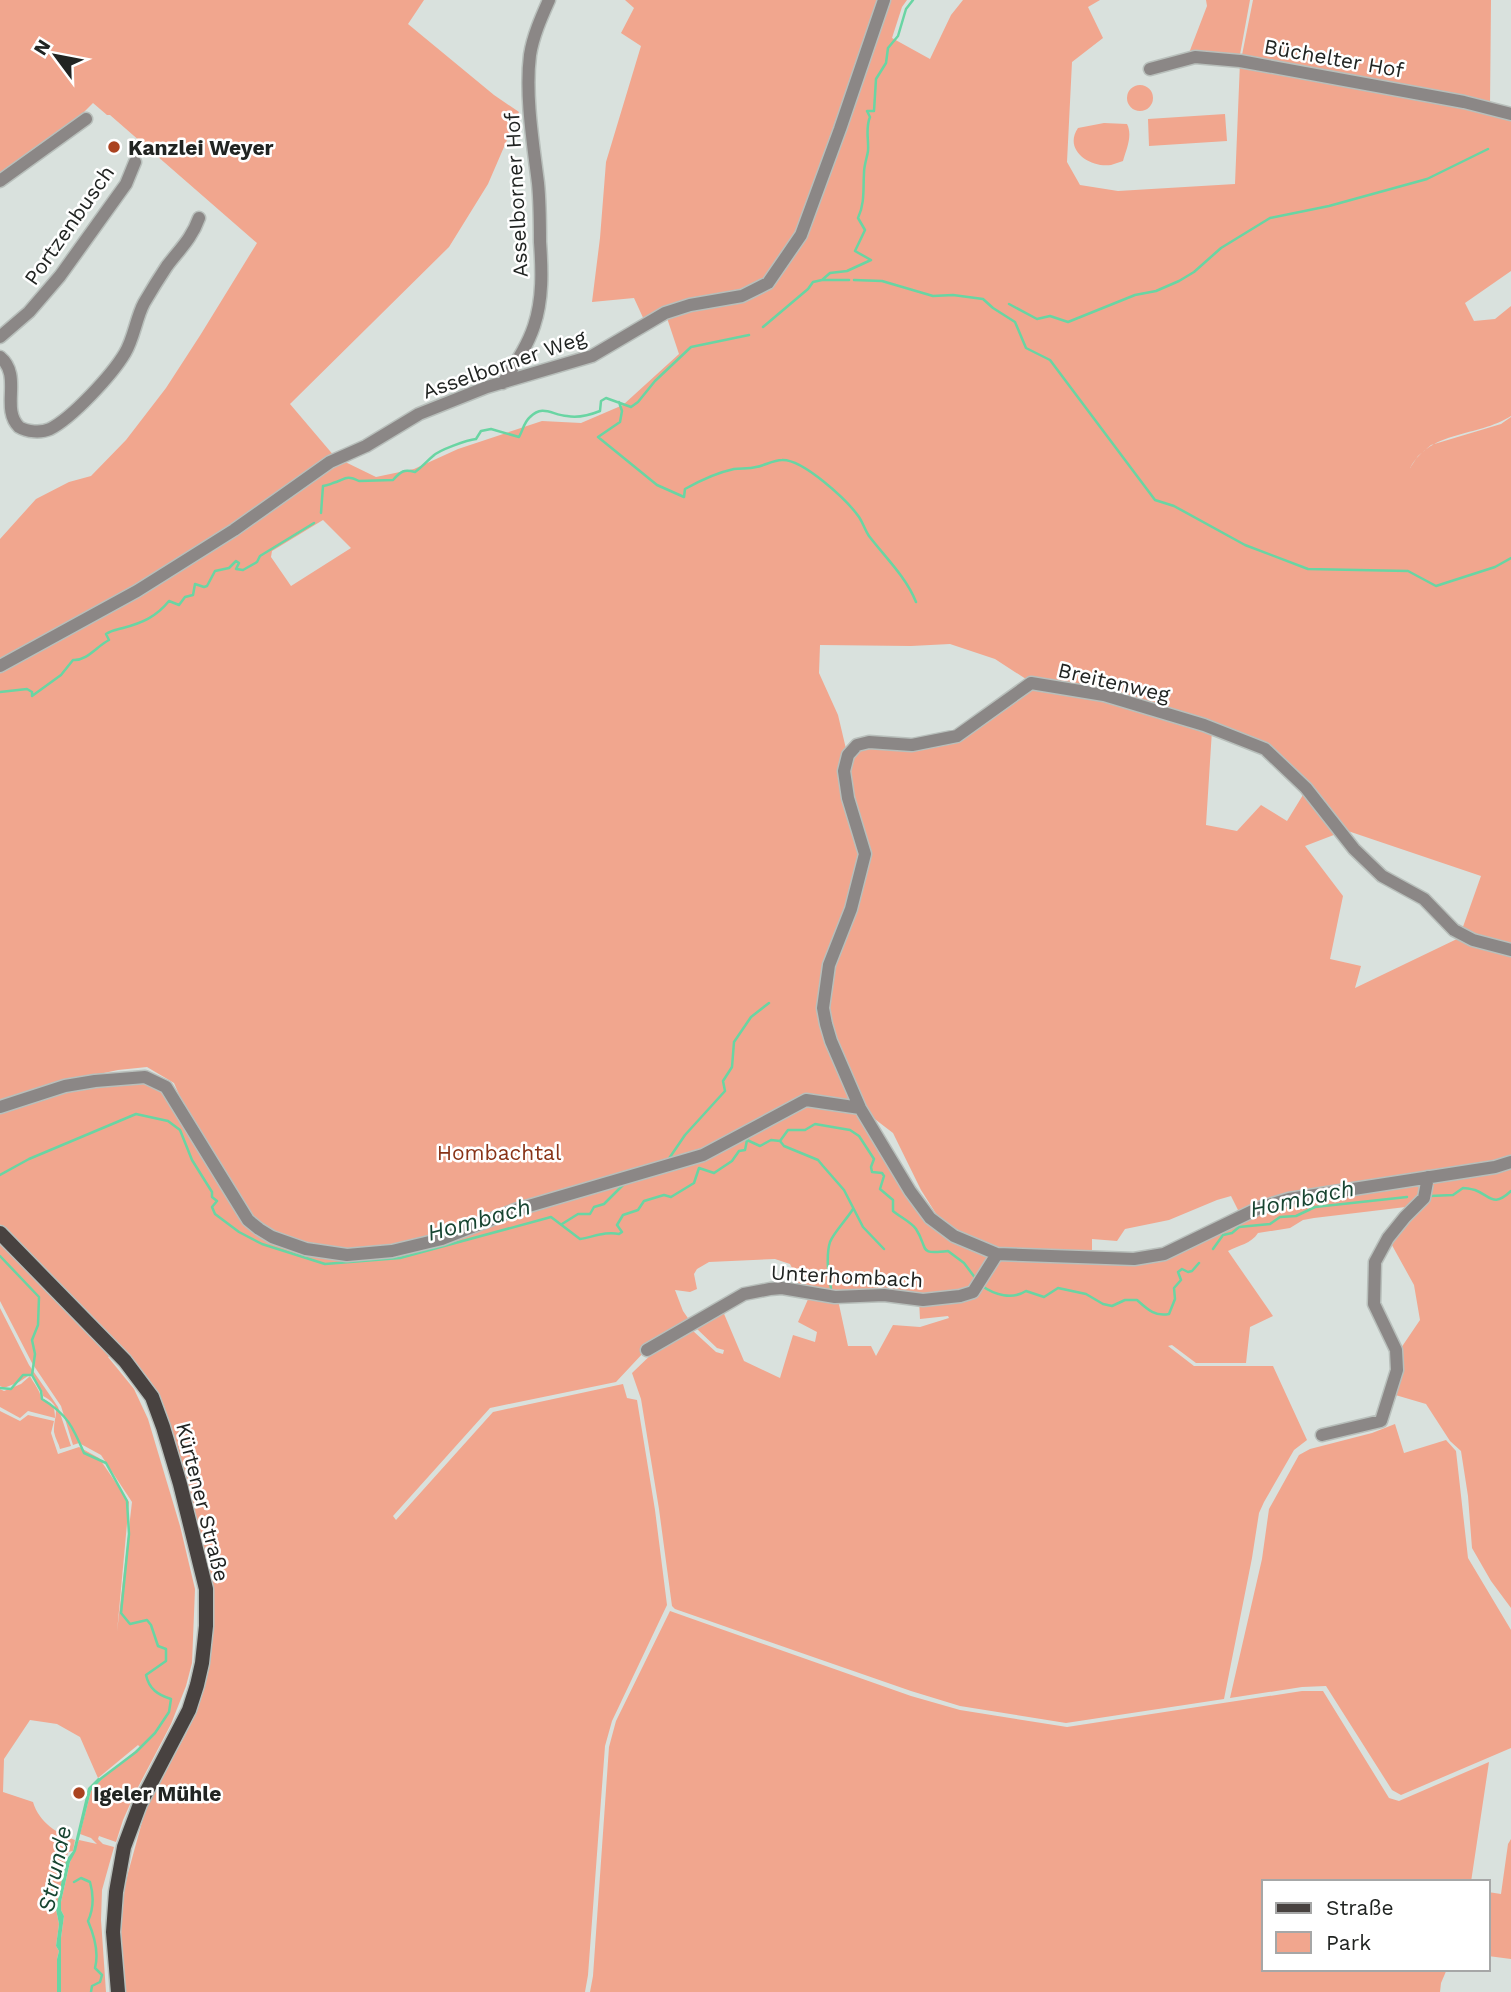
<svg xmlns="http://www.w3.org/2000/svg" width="1511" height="1992" font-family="'Work Sans',sans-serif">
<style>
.green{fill:#f1a68e;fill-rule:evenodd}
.water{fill:#69d5a3}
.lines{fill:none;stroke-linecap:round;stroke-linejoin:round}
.stream{stroke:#69d5a3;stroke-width:2.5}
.minor-casing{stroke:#b8bfbb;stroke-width:15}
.major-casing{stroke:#b8bfbb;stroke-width:17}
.minor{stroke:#8b8786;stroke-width:12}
.major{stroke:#484240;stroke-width:14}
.poi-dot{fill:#aa4320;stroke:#fff;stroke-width:2.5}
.labels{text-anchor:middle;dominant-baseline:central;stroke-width:5;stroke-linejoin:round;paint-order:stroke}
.street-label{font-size:21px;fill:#212422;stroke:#fff}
.poi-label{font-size:21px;font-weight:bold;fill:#212422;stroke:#fff;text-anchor:start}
.park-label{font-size:21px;fill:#883317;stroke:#fff}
.water-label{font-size:23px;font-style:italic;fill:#174531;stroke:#fff}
</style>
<rect width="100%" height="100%" fill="#d9e1dd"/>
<path class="green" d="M 0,0 L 424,0 L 408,24 L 494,95 L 519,112 L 488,184 L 449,247 L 290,404 L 335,457 L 376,477 L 414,469 L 458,449 L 542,421 L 581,423 L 623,405 L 679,354 L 666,315 L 692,307 L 741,298 L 770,284 L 802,236 L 867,61 L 888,0 L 907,0 L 902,7 L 892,38 L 930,59 L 951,15 L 963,0 L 1100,0 L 1088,7 L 1103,38 L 1072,62 L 1067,162 L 1080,185 L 1118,191 L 1235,184 L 1240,62 L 1490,109 L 1511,118 L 1511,271 L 1465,303 L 1474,321 L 1495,319 L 1511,306 L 1511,416 C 1476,438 1432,429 1410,468 L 1418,456 L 1431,445 L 1501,424 L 1511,417 L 1511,1159 L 1494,1164 L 1495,1168 L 1511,1165 L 1511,1608 L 1491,1581 L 1472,1548 L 1468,1496 L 1461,1451 L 1450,1441 L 1426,1404 L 1392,1394 L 1399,1371 L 1401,1348 L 1420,1320 L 1414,1285 L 1388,1238 L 1414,1206 L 1314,1218 L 1303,1220 L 1290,1228 L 1258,1233 C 1251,1244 1239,1245 1228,1251 L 1273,1316 L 1250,1327 L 1246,1363 L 1196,1363 L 1172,1345 L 1168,1346 L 1194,1366 L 1273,1366 L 1307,1440 L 1294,1450 L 1264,1502 L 1259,1513 L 1252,1558 L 1224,1699 L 1066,1723 L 960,1706 L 911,1691 L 675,1609 L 672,1606 L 659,1509 L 641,1399 L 632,1373 L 657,1349 L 685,1328 L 647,1346 L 641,1352 L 645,1351 L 616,1382 L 490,1408 L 393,1516 L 396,1520 L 493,1412 L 623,1384 L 627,1398 L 637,1400 L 655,1510 L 667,1605 L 612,1721 L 605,1746 L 588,1975 L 585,1992 L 126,1992 L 121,1952 L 121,1904 L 128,1873 L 147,1804 L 186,1734 L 207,1675 L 213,1632 L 213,1585 L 206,1555 L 164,1406 L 149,1379 L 124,1349 L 108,1357 L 134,1389 L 148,1419 L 180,1526 L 195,1589 L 192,1663 L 186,1686 L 171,1724 L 135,1793 L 123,1820 L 116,1842 L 99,1836 L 98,1839 L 103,1844 L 114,1847 L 102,1890 L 101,1920 L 106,1992 L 61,1992 L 61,1938 L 64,1916 L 61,1910 L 61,1902 L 70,1862 L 79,1840 L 97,1844 L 91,1838 L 80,1834 L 91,1791 L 102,1779 L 140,1747 L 138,1745 L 98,1778 L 80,1737 L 57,1724 L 30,1720 L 4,1759 L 3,1792 L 33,1802 C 39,1822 57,1834 75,1840 L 73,1851 L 68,1852 L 56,1909 L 59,1924 L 56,1946 L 59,1951 L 57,1959 L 57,1992 L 0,1992 L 0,1411 L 20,1421 L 28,1415 L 54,1421 L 51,1433 L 58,1454 L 79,1447 L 99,1458 L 129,1502 L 117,1632 L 132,1502 L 101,1455 L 79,1443 L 73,1445 L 61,1406 L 32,1363 L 0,1301 L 0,1110 L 87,1085 L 128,1081 L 144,1081 L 155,1083 L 164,1091 L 182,1122 L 188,1115 L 174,1083 L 147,1067 L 118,1070 L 75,1079 L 34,1093 L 0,1101 L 0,539 L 36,499 L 69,482 L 91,476 L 126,440 L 166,388 L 201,334 L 257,243 L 110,115 L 107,115 L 93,103 L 64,132 L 0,184 ZM 323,520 L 351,548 L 291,586 L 271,557 L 272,551 ZM 950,644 L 995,659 L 1029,681 L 1104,694 L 1205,724 L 1266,747 L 1308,787 L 1342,831 L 1345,830 L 1481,876 L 1459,938 L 1355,988 L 1361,966 L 1330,959 L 1343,896 L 1305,846 L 1339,833 L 1306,790 L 1287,821 L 1261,805 L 1237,831 L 1206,825 L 1212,730 L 1104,697 L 1030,685 L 958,737 L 912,746 L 869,743 L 857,747 L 848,755 L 844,770 L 849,798 L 867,855 L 853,909 L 832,966 L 826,1009 L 833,1041 L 863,1110 L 893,1133 L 921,1190 L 940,1220 L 981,1243 L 1026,1254 L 1040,1252 L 1092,1255 L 1092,1239 L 1117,1241 L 1125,1229 L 1169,1220 L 1217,1200 L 1231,1196 L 1240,1214 L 1257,1205 L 1434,1173 L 1430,1183 L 1423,1184 L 1423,1179 L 1286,1203 L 1242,1218 L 1167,1258 L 1140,1265 L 1012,1259 L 985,1254 L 953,1241 L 924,1218 L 903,1187 L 883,1145 L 867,1121 L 859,1114 L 843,1108 L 827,1105 L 795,1109 L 727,1147 L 724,1139 L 808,1095 L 858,1107 L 829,1043 L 821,1008 L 827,965 L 849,908 L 863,855 L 847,798 L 842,771 L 847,753 L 838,715 L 819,673 L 820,645 L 911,646 ZM 775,1259 L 790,1264 L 796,1276 L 797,1289 L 799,1290 L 830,1296 L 839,1294 L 882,1292 L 903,1299 L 906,1297 L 905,1299 L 912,1301 L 919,1300 L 920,1319 L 948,1316 L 949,1318 L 920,1327 L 893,1325 L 876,1356 L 871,1346 L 848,1346 L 838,1300 L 809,1297 L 798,1322 L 817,1332 L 815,1342 L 793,1335 L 780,1378 L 744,1361 L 722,1309 L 696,1323 L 696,1328 L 717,1348 L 724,1350 L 723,1354 L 716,1352 L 692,1330 L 687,1328 L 692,1324 L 683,1311 L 675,1290 L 690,1292 L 697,1289 L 694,1274 L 697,1269 L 709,1262 Z
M 625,0 L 879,0 L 799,234 L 768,281 L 742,294 L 645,322 L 634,298 L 592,302 L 600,238 L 606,162 L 641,46 L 621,33 L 634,8 Z
M 1206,0 L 1250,0 L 1239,60 L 1189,53 L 1207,6 Z
M 1253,0 L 1491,0 L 1490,106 L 1241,60 Z
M1127 98a13 13 0 1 1 26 0a13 13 0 1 1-26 0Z
M 1225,114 L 1227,141 L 1149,146 L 1148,119 Z
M 1104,123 L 1127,124 C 1133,136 1126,150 1123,161 C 1119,162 1115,164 1111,165 C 1090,168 1063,150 1078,128 Z
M 0,1308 L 29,1365 L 58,1407 L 71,1446 L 60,1449 C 59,1444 55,1438 54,1432 C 53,1415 64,1407 43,1396 L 42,1391 L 31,1374 L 19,1382 L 4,1388 L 0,1386 Z
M 30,1376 C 34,1384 40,1390 41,1398 C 52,1403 55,1406 55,1418 L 28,1411 L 20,1418 L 0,1407 L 0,1389 L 4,1391 L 21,1384 Z
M 1395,1424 L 1404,1453 L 1446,1440 L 1456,1451 L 1468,1558 L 1511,1630 L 1511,1748 L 1401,1795 L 1392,1790 L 1326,1686 L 1302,1687 L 1230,1698 L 1262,1559 L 1269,1509 L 1299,1455 L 1310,1449 L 1372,1433 Z
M 670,1611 L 911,1696 L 960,1710 L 1067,1727 L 1302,1691 L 1323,1691 L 1389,1798 L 1399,1801 L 1489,1762 L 1471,1882 L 1264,1882 L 1264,1969 L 1447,1969 L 1441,1983 L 1440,1992 L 590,1992 L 593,1976 L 609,1747 L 616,1721 Z
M 1511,1839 L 1511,1959 L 1488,1956 L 1488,1892 L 1501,1894 L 1508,1844 Z"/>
<path class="water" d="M 98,1778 L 102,1779 L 91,1791 L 76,1851 L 70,1862 L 61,1902 L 61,1910 L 64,1916 L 61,1938 L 61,1992 L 57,1992 L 57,1959 L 59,1951 L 56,1946 L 59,1924 L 56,1909 L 66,1860 L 73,1851 L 88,1788 Z"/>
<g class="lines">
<path class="stream" d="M 822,280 L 849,280
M 854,280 L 882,281 L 933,296 L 953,295 L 983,299 L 993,308 L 1015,322 L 1026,348 L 1050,360 L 1155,500 L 1174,506 L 1245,545 L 1308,569 L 1408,571 L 1436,586 L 1495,567 L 1511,558
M 1009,304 L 1037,319 L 1050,316 L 1068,322 L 1135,295 L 1156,291 L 1179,281 L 1194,272 L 1221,248 L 1270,218 L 1329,206 L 1427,179 L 1488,149
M 763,327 L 808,289 L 813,282 L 822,280 L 830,273 L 847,271 L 871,260 L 855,251 L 865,230 L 858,218 C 865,203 863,189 864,173 C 864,165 867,158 868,151 C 869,139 865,129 870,117 L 867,111 L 874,111 L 876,79 L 886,63 L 888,48 L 898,36 L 906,9 L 913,0
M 619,402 L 622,411 L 620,422 L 598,437 L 657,485 L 684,497 L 685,489 C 701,480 715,473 734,469 C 741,468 749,469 756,467 C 764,466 773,460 782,460 C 803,459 847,500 859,517 C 863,523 865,530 869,536 C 885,557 906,577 916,602
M 321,513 L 323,486 C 326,485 330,485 333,483 C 345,480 345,474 359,481 L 393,480 C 401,471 404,469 415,472 C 422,467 427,461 433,456 C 439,450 467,440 476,439 L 481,431 L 491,429 L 519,437 C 523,430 524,422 530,417 C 543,404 552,415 567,416 C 578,418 590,415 600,411 L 601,401 L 606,398 L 631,407 L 638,402 L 655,381 L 691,347 L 749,335
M 0,692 L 27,689 L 32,692 L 32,696 L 61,675 L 73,660 C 87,661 97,646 109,640 L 106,634 C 112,630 116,630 123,628 C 142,623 156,617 169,601 L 179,605 L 185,597 L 193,595 L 195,584 L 204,587 L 207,586 L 215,571 L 229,568 L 236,561 L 239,563 L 236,569 L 243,570 L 257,562 L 260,556 L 314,523
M 780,1141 L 784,1146 L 818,1160 L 823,1166 L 844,1190 L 863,1227 L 884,1249
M 668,1160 L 685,1135 L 725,1091 L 723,1081 L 732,1067 L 734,1042 L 751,1017 L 769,1003
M 0,1175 L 29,1159 L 136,1114 L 168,1121 L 180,1130 L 192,1160 L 212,1192 L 212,1197 L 217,1201 L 212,1207 L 215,1214 L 239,1232 L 262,1244 L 325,1264 L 400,1258 L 551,1217 L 580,1239 C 593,1237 606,1231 619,1234 L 622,1232 L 617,1225 L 623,1215 L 638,1210 L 644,1201 L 664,1195 L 671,1197 L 694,1183 L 699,1168 L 714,1173 L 732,1161 L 739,1151 L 745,1150 L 747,1140 L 760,1146 L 771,1140 L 780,1141 L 788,1130 L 805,1130 L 815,1124 L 850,1130 L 859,1136 L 874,1159 L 871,1167 L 872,1172 L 882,1173 L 884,1176 L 880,1189 L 893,1200 L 893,1211 C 900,1217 911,1222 916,1229 C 929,1249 917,1255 948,1251 L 964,1263 L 976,1279
M 1430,1196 L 1453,1195 L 1463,1188 C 1467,1188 1471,1189 1475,1190 C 1491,1196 1493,1208 1511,1191
M 562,1224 L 578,1214 L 590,1214 L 594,1207 L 604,1204 L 626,1182
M 1213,1249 L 1223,1235 L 1232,1233 L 1239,1227 L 1270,1224 L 1280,1217 L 1296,1216 L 1315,1207 L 1407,1197
M 0,1256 L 39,1297 L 38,1325 L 32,1340 L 35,1354 L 32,1375
M 982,1286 C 995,1295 1012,1300 1026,1291 L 1044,1297 L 1058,1288 L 1086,1294 L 1103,1304 L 1112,1306 L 1125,1300 L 1137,1300 C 1147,1309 1155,1317 1169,1314 L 1175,1299 L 1174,1288 L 1181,1280 L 1178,1272 L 1182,1269 L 1188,1272 L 1192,1271 L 1199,1263
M 831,1288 C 828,1275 826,1255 830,1242 C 834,1232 847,1219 853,1209
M 0,1388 L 11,1389 L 23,1375 L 32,1375 L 41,1391 L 42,1399 C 67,1414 73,1427 84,1453 L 106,1463 L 127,1501 L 129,1534 L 121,1613 L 130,1624 L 147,1620 L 151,1625 L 158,1646 L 166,1649 L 166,1661 L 146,1675 C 149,1689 158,1695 171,1699 L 169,1712 L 155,1733 L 136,1752 L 99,1780
M 74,1882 L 81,1878 L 90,1882 C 94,1896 94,1908 88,1921 C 94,1935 99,1953 95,1968 L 102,1975 L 100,1982 L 92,1986 L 91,1992"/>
<defs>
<path id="minor" d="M 1150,69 L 1195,57 L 1240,61 L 1464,102 L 1511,114
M 0,181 L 86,119
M 0,337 L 29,312 L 60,276 L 126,184 L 135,162
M 0,357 C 23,376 0,408 19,427 C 27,432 41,433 50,429 C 72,418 112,375 125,353 C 134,338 136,318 144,303 C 151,291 159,278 167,266 C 180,249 192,238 199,218
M 503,383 C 515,364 527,347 534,326 C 543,299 542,270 540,242 C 540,222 540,203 538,183 C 533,143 525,95 530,55 C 533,36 541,18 549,0
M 0,666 L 137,591 L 234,530 L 330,462 L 366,446 L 419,414 L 487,387 L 592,356 L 665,313 L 690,305 L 742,296 L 768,283 L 801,235 L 840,129 L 884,0
M 1511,950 L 1473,940 L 1454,930 L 1424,899 L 1382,876 L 1354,849 L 1306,788 L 1265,749 L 1204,725 L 1104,695 L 1031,683 L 957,736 L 912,745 L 869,742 L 857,745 L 848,755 L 844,771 L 848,798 L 865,854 L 851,909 L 829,965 L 823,1008 L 826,1024 L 831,1041 L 860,1108 L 910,1191 L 930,1218 L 954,1236 L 997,1254 L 1134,1259 L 1164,1254 L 1259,1208 L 1289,1199 L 1495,1167 L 1511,1162
M 0,1107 L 65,1086 L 95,1081 L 145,1077 L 166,1087 L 248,1220 L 259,1229 L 272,1237 L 306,1249 L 347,1255 L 392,1251 L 442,1239 L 515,1210 L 703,1155 L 806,1100 L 860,1108
M 647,1350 L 744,1294 L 770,1289 L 782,1288 L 835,1297 L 884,1295 L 923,1300 L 960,1296 L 973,1292 L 997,1254
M 1322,1435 L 1381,1421 L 1397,1370 L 1396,1350 L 1374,1304 L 1375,1262 L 1388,1238 L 1405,1217 L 1424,1198 L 1428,1177"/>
<path id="major" d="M 0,1233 L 125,1361 L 152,1397 L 163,1427 L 180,1484 L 206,1589 L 206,1626 L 202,1663 L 197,1685 L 189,1710 L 140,1804 L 124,1847 L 116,1892 L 113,1932 L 118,1992"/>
</defs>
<use href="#minor" class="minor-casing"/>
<use href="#major" class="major-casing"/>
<use href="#minor" class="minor"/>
<use href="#major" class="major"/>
</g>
<g class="poi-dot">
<circle cx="114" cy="147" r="7"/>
<circle cx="79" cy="1793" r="7"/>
</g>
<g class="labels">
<g class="street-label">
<text transform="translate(1334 58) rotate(10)">Büchelter Hof</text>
<text transform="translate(516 195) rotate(-93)">Asselborner Hof</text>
<text transform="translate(69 225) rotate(-55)">Portzenbusch</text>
<text transform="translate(504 364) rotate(-19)">Asselborner Weg</text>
<text transform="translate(1114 682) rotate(13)">Breitenweg</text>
<text transform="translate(847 1276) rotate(3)">Unterhombach</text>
<text transform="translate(203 1502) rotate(76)">Kürtener Straße</text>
</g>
<g class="poi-label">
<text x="128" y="147">Kanzlei Weyer</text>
<text x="93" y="1793">Igeler Mühle</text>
</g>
<g class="park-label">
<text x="499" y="1152">Hombachtal</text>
</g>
<g class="water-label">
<text transform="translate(1302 1199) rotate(-12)">Hombach</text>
<text transform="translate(479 1220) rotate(-15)">Hombach</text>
<text transform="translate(55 1869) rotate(-78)">Strunde</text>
</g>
</g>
<rect x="1262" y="1880" width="228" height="91" fill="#ffffff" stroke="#a6a7a7" stroke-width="2"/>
<rect x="1276" y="1903" width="35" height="10" fill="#484240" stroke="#a6a7a7" stroke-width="2"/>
<text x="1326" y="1915" font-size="21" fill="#212422">Straße</text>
<rect x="1276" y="1932" width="35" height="21" fill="#f1a68e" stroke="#a6a7a7" stroke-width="2"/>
<text x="1326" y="1950" font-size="21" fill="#212422">Park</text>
<g transform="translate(56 56) rotate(302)" stroke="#ffffff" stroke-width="5" paint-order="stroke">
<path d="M0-5L12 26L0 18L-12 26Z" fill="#212422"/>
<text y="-10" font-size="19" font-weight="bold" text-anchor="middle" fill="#212422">N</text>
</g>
</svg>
